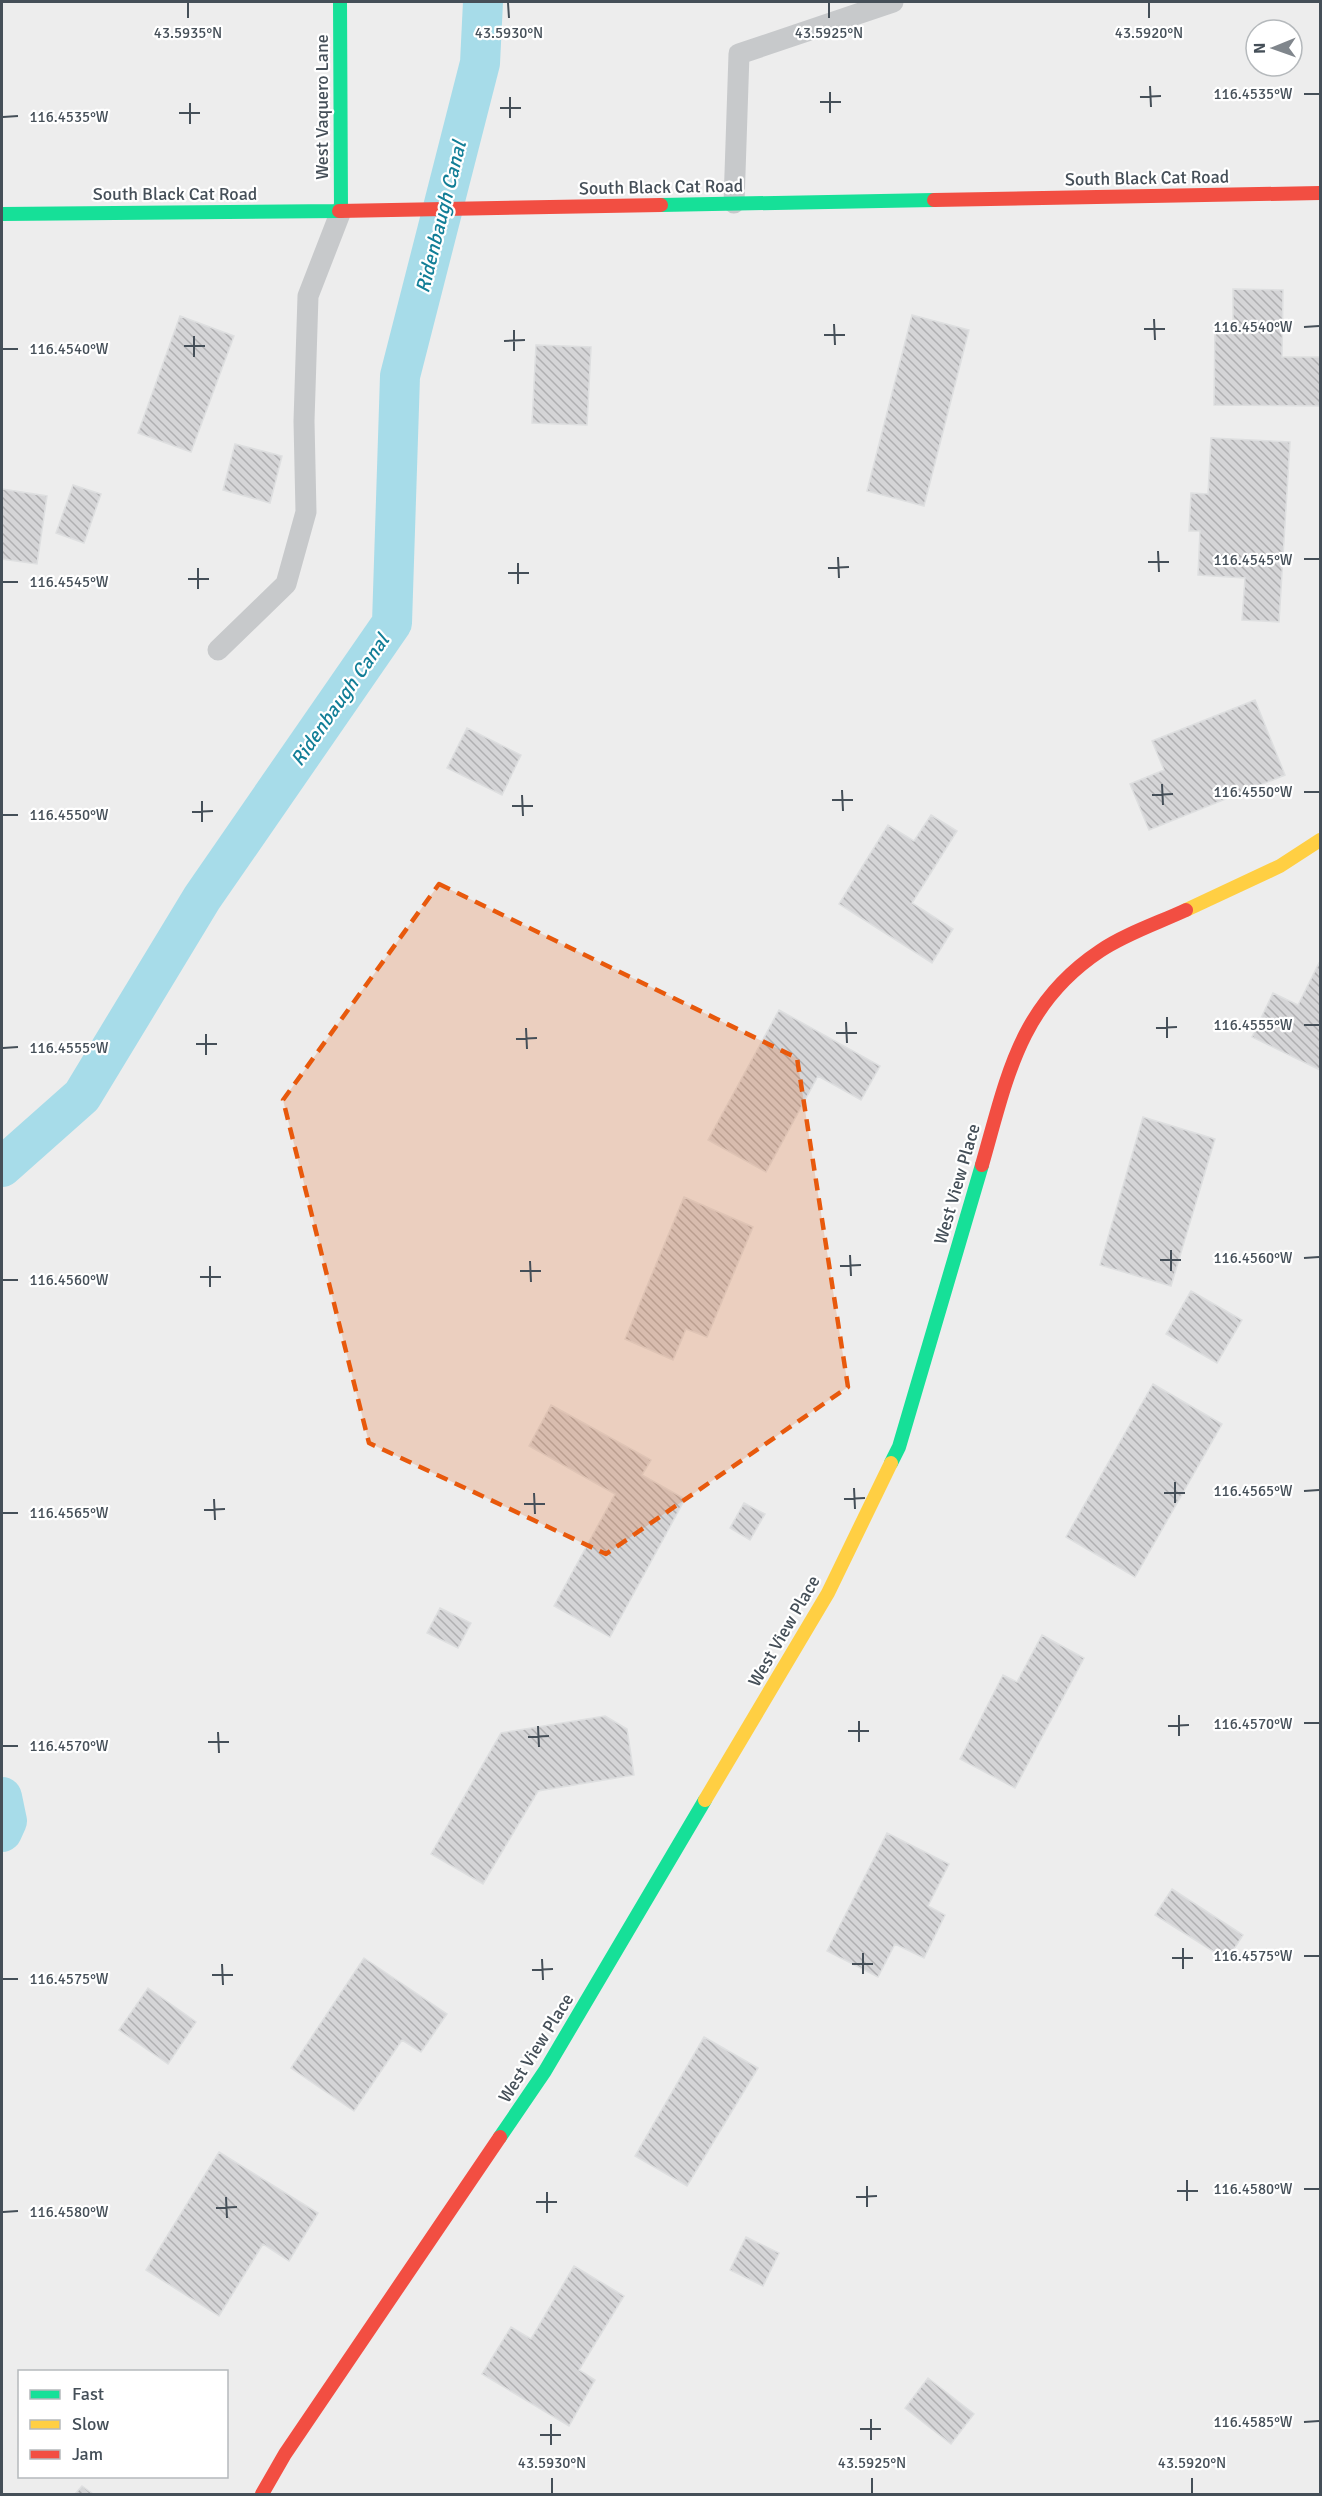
<svg xmlns="http://www.w3.org/2000/svg" width="1322" height="2496" font-family="Signika,sans-serif">
<style>
.lines{fill:none;stroke-linecap:round;stroke-linejoin:round}
.canal{stroke:#a7dce9;stroke-width:40}
.building{fill:url(#building-back-hatch);stroke:#dedfe0;stroke-width:1.5}
.lane{stroke:#c7c9cb;stroke-width:21}
.fast{stroke:#16e098;stroke-width:14}
.slow{stroke:#ffcf43;stroke-width:14}
.jam{stroke:#f24e42;stroke-width:14}
.marked{fill:#e8590c;fill-opacity:0.2;stroke:#e8590c;stroke-width:4.5;stroke-dasharray:12 8;stroke-linejoin:round}
.ticks{fill:none;stroke:#454f58;stroke-width:2}
.labels{text-anchor:middle;dominant-baseline:central;stroke-width:4.5;stroke-linejoin:round;paint-order:stroke}
.street-label{font-size:18px;fill:#454f58;stroke:#fff}
.water-label{font-size:20px;font-style:italic;fill:#127e97;stroke:#fff}
.ticks-label{font-size:15px;text-anchor:middle;fill:#454f58;stroke:#fff;stroke-width:4.5;stroke-linejoin:round;paint-order:stroke}
</style>
<defs>
<pattern id="building-back-hatch" width="6" height="6" patternUnits="userSpaceOnUse" patternTransform="scale(1.5)"><rect width="6" height="6" fill="#d5d5d7"/><path d="M-1 5l2 2M0 0l6 6M5-1l2 2" fill="none" stroke="#afafb1"/></pattern>
</defs>
<rect width="100%" height="100%" fill="#ededed"/>
<g class="lines">
<path class="canal" d="M 2,1167 L 82,1096 L 202,898 L 392,623 L 400,376 L 480,63 L 483,2
M 2,1797 L 7,1821 L 2,1832"/>
</g>
<path class="building" d="M 1233,289 L 1283,290 L 1282,357 L 1320,357 L 1320,406 L 1214,405 L 1215,324 L 1233,324 Z
M 912,315 L 969,330 L 924,506 L 867,491 Z
M 180,316 L 234,336 L 191,452 L 138,433 Z
M 536,345 L 591,347 L 587,425 L 532,423 Z
M 1211,438 L 1290,442 L 1279,622 L 1242,620 L 1245,578 L 1198,575 L 1200,531 L 1189,531 L 1191,493 L 1208,494 Z
M 235,444 L 282,456 L 270,503 L 223,490 Z
M 73,485 L 101,494 L 84,543 L 56,533 Z
M 2,489 L 47,496 L 37,564 L 2,559 Z
M 1255,700 L 1285,775 L 1149,830 L 1130,784 L 1164,770 L 1152,741 Z
M 467,728 L 521,755 L 502,795 L 447,768 Z
M 931,815 L 957,831 L 912,903 L 953,929 L 932,963 L 839,904 L 888,825 L 914,841 Z
M 1319,963 L 1320,964 L 1320,1070 L 1252,1037 L 1273,993 L 1298,1005 Z
M 779,1010 L 880,1066 L 861,1100 L 818,1076 L 766,1172 L 708,1140 Z
M 1143,1117 L 1215,1139 L 1171,1286 L 1100,1265 Z
M 684,1197 L 753,1227 L 707,1337 L 686,1329 L 673,1360 L 625,1339 Z
M 1191,1291 L 1242,1320 L 1217,1363 L 1166,1334 Z
M 1153,1384 L 1222,1424 L 1135,1577 L 1066,1537 Z
M 551,1405 L 651,1460 L 642,1475 L 685,1499 L 610,1637 L 554,1606 L 615,1494 L 529,1446 Z
M 744,1503 L 765,1514 L 750,1540 L 730,1528 Z
M 440,1608 L 471,1623 L 458,1648 L 427,1633 Z
M 1042,1635 L 1084,1658 L 1015,1788 L 960,1759 L 1003,1675 L 1017,1682 Z
M 605,1716 L 627,1729 L 634,1775 L 538,1791 L 483,1884 L 431,1854 L 501,1733 Z
M 887,1833 L 949,1864 L 928,1906 L 945,1915 L 924,1958 L 895,1944 L 878,1977 L 827,1951 Z
M 1172,1889 L 1243,1935 L 1227,1960 L 1155,1915 Z
M 364,1958 L 447,2014 L 421,2052 L 402,2040 L 354,2111 L 291,2068 Z
M 148,1988 L 196,2022 L 168,2064 L 119,2030 Z
M 704,2037 L 758,2068 L 687,2186 L 635,2156 Z
M 219,2152 L 318,2213 L 289,2261 L 263,2244 L 219,2316 L 146,2270 Z
M 746,2237 L 779,2253 L 763,2286 L 730,2270 Z
M 574,2266 L 624,2296 L 579,2370 L 595,2380 L 569,2426 L 482,2374 L 511,2327 L 531,2339 Z
M 928,2378 L 974,2414 L 951,2444 L 905,2408 Z
M 82,2486 L 93,2494 L 75,2494 Z"/>
<g class="lines">
<path class="lane" d="M 734,203 L 739,54 L 893,2
M 218,650 L 286,584 L 306,512 L 304,421 L 308,296 L 341,211"/>
<path class="fast" d="M 340,2 L 341,211
M 661,205 L 934,200
M 2,214 L 339,211
M 891,1463 L 899,1447 L 982,1165
M 500,2137 L 545,2071 L 705,1800"/>
<path class="slow" d="M 1186,910 L 1280,866 L 1320,840
M 705,1800 L 828,1593 L 891,1463"/>
<path class="jam" d="M 934,200 L 1320,193
M 339,211 L 661,205
M 982,1165 C 1007,1078 1019,1005 1100,951 C 1125,934 1158,923 1186,910
M 262,2494 L 285,2454 L 500,2137"/>
</g>
<path class="marked" d="M 439,884 L 797,1058 L 848,1387 L 606,1554 L 369,1443 L 283,1100 Z"/>
<path class="ticks" d="M 188,3 L 188,18M 508,3 L 509,18M 829,3 L 829,18M 1149,3 L 1149,18M 1150,86 L 1151,107M 830,92 L 830,113M 1304,94 L 1319,94M 510,97 L 510,118M 1140,97 L 1161,96M 820,102 L 841,102M 190,103 L 190,124M 500,108 L 521,108M 179,113 L 200,113M 3,117 L 18,116M 1154,319 L 1155,340M 834,324 L 835,345M 1304,327 L 1319,326M 1144,329 L 1165,329M 514,330 L 514,351M 824,335 L 845,335M 194,336 L 194,357M 504,341 L 525,340M 184,346 L 205,346M 3,349 L 18,349M 1158,551 L 1159,572M 838,557 L 839,578M 1304,559 L 1319,559M 1148,562 L 1169,562M 518,563 L 518,584M 198,568 L 198,589M 828,568 L 849,567M 508,573 L 529,573M 188,579 L 209,579M 3,582 L 18,582M 1162,784 L 1163,805M 842,790 L 843,811M 1304,792 L 1319,792M 522,795 L 523,816M 1152,795 L 1173,794M 832,800 L 853,800M 202,801 L 202,822M 512,806 L 533,806M 192,812 L 213,811M 3,815 L 18,815M 1167,1017 L 1167,1038M 846,1022 L 847,1043M 1304,1025 L 1319,1025M 526,1028 L 527,1049M 1156,1028 L 1177,1027M 836,1033 L 857,1033M 206,1034 L 206,1055M 516,1039 L 537,1038M 196,1044 L 217,1044M 3,1048 L 18,1047M 1171,1250 L 1171,1271M 850,1255 L 851,1276M 1304,1258 L 1319,1257M 1160,1260 L 1181,1260M 530,1261 L 531,1282M 210,1266 L 210,1287M 840,1266 L 861,1265M 520,1271 L 541,1271M 200,1277 L 221,1277M 3,1280 L 18,1280M 1175,1482 L 1175,1503M 854,1488 L 855,1509M 1304,1491 L 1319,1490M 534,1493 L 535,1514M 1164,1493 L 1185,1493M 214,1499 L 215,1520M 844,1499 L 865,1498M 524,1504 L 545,1504M 204,1510 L 225,1509M 3,1513 L 18,1513M 1179,1715 L 1179,1736M 859,1721 L 859,1742M 1304,1723 L 1319,1723M 538,1726 L 539,1747M 1168,1726 L 1189,1725M 848,1731 L 869,1731M 218,1732 L 219,1753M 528,1737 L 549,1736M 208,1742 L 229,1742M 3,1746 L 18,1746M 1183,1948 L 1183,1969M 863,1953 L 863,1974M 1304,1956 L 1319,1956M 1172,1958 L 1193,1958M 542,1959 L 543,1980M 222,1964 L 223,1985M 852,1964 L 873,1964M 532,1970 L 553,1969M 212,1975 L 233,1975M 3,1979 L 18,1979M 1187,2180 L 1187,2201M 867,2186 L 867,2207M 1304,2189 L 1319,2189M 1177,2191 L 1198,2191M 547,2192 L 547,2213M 226,2197 L 227,2218M 856,2197 L 877,2196M 536,2202 L 557,2202M 216,2208 L 237,2207M 3,2212 L 18,2211M 871,2419 L 871,2440M 1304,2422 L 1319,2421M 551,2424 L 551,2445M 860,2429 L 881,2429M 540,2435 L 561,2435M 552,2478 L 552,2493M 872,2478 L 872,2493M 1192,2478 L 1192,2493"/>
<g class="labels">
<g class="street-label">
<text transform="translate(322 107) rotate(-90)">West Vaquero Lane</text>
<text transform="translate(1147 178) rotate(-1)">South Black Cat Road</text>
<text transform="translate(661 187) rotate(-1)">South Black Cat Road</text>
<text x="175" y="194">South Black Cat Road</text>
<text transform="translate(957 1184) rotate(-74)">West View Place</text>
<text transform="translate(784 1631) rotate(-60)">West View Place</text>
<text transform="translate(536 2048) rotate(-58)">West View Place</text>
</g>
<g class="water-label">
<text transform="translate(441 217) rotate(-76)">Ridenbaugh Canal</text>
<text transform="translate(340 700) rotate(-55)">Ridenbaugh Canal</text>
</g>
</g>
<g class="ticks-label">
<text x="188" y="38">43.5935°N</text>
<text x="509" y="38">43.5930°N</text>
<text x="829" y="38">43.5925°N</text>
<text x="1149" y="38">43.5920°N</text>
<text x="1253" y="99">116.4535°W</text>
<text x="69" y="122">116.4535°W</text>
<text x="1253" y="332">116.4540°W</text>
<text x="69" y="354">116.4540°W</text>
<text x="1253" y="565">116.4545°W</text>
<text x="69" y="587">116.4545°W</text>
<text x="1253" y="797">116.4550°W</text>
<text x="69" y="820">116.4550°W</text>
<text x="1253" y="1030">116.4555°W</text>
<text x="69" y="1053">116.4555°W</text>
<text x="1253" y="1263">116.4560°W</text>
<text x="69" y="1285">116.4560°W</text>
<text x="1253" y="1496">116.4565°W</text>
<text x="69" y="1518">116.4565°W</text>
<text x="1253" y="1729">116.4570°W</text>
<text x="69" y="1751">116.4570°W</text>
<text x="1253" y="1961">116.4575°W</text>
<text x="69" y="1984">116.4575°W</text>
<text x="1253" y="2194">116.4580°W</text>
<text x="69" y="2217">116.4580°W</text>
<text x="1253" y="2427">116.4585°W</text>
<text x="552" y="2468">43.5930°N</text>
<text x="872" y="2468">43.5925°N</text>
<text x="1192" y="2468">43.5920°N</text>
</g>
<rect width="1322" height="2496" fill="none" stroke="#454f58" stroke-width="6"/>
<rect x="18" y="2370" width="210" height="108" fill="#ffffff" stroke="#b5b9bc" stroke-width="1.5"/>
<rect x="30" y="2390" width="30" height="9" fill="#16e098" stroke="#b5b9bc" stroke-width="1.5"/>
<text x="72" y="2400" font-size="18" fill="#454f58">Fast</text>
<rect x="30" y="2420" width="30" height="9" fill="#ffcf43" stroke="#b5b9bc" stroke-width="1.5"/>
<text x="72" y="2430" font-size="18" fill="#454f58">Slow</text>
<rect x="30" y="2450" width="30" height="9" fill="#f24e42" stroke="#b5b9bc" stroke-width="1.5"/>
<text x="72" y="2460" font-size="18" fill="#454f58">Jam</text>
<g transform="translate(1274 48) rotate(269)"><circle r="28" fill="#ffffff" stroke="#b5b9bc" stroke-width="1.5"/>
<path d="M0-4.5L10 22L0 15L-10 22Z" fill="#80868c"/>
<text y="-9" font-size="16" font-weight="bold" text-anchor="middle" fill="#454f58">N</text>
</g>
</svg>
